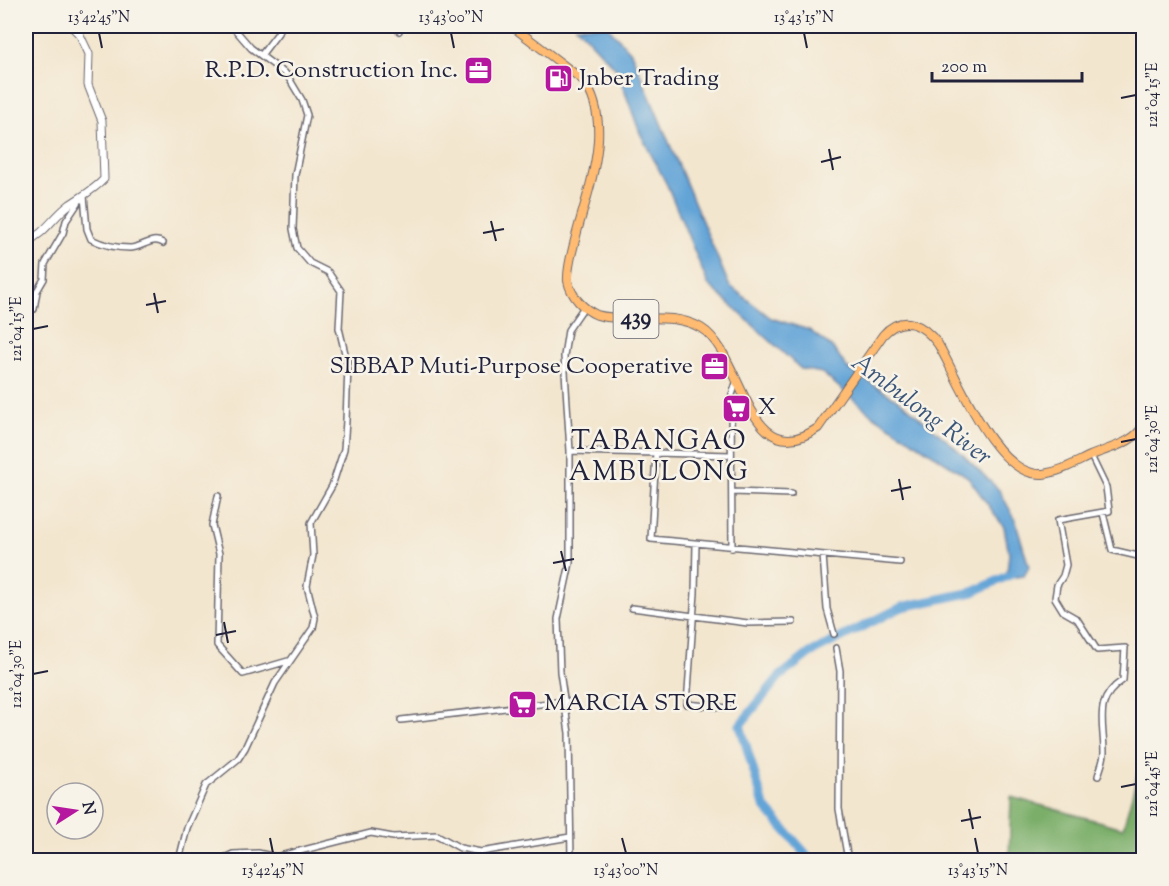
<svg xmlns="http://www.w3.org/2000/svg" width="1169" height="886" font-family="'Sorts Mill Goudy',serif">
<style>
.forest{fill:#7aae69;stroke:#4e6852;stroke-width:1.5}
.water{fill:#64a4d7;stroke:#436389;stroke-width:1.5}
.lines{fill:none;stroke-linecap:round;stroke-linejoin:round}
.river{stroke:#64a4d7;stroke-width:9}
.minor-casing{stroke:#6b676f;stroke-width:8}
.tertiary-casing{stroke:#6b676f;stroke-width:9}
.primary-casing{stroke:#6b676f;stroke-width:10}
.minor{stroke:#fff;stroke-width:5}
.tertiary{stroke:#fff;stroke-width:7}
.primary{stroke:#ffbb71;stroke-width:8}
.ticks{fill:none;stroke:#22223b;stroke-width:2}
.labels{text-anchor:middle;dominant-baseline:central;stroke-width:5;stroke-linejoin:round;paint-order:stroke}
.shield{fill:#f7f3e8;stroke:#62616f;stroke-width:1.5}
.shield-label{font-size:22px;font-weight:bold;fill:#22223b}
.poi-label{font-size:24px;fill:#22223b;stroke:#f7f3e8;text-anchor:start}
.water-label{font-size:26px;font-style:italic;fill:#3c5679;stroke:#f7f3e8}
.quarter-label{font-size:27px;letter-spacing:1.5px;fill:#22223b;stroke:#f7f3e8}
.neatline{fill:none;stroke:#22223b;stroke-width:2}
.ticks-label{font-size:15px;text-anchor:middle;fill:#22223b}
</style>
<rect width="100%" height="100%" fill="#f7f3e8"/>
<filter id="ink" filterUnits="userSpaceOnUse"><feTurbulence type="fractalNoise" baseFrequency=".0167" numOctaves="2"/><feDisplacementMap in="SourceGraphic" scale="12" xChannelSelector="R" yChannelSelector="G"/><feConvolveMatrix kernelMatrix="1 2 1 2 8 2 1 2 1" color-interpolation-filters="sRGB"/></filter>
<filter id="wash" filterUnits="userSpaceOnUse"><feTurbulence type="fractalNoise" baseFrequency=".008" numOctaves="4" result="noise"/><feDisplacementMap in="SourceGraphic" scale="24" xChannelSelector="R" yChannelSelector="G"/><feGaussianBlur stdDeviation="1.35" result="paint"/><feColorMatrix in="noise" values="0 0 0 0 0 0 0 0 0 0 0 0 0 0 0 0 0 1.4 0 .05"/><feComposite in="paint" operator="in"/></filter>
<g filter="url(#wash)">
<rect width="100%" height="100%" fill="#f3e6cf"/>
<path class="forest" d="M 1143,755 L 1143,860 L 1009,860 L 1011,797 L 1123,828 Z"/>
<path class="water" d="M 576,26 L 607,26 L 631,52 L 729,285 L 771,318 L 809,330 L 832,347 L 848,369 L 903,403 L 957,449 L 999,490 L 1015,519 L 1029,567 L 1024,576 L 1003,578 L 1007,572 L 1009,554 L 1004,527 L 968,477 L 871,414 L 822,373 L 801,369 L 708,284 L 667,185 L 640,133 L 617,70 Z"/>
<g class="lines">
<path class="river" d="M 809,860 L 806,854 L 764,806 L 740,725 L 779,677 L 810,653 L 902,607 L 973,592 L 1012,574"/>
</g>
</g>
<g filter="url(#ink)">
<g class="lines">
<defs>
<path id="minor" d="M 204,27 L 205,26
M 399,31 L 402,26
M 262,54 L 278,33 L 280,26
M 84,196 L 87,229 L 91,239 C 103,245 116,248 130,248 C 142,248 152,236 163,243
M 34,309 L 37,291 L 44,279 L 45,264 L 63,233 L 66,221 L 82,197
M 570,451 L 656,453 L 651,539 L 900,562
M 656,453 L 730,455
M 1091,456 L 1106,487 L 1109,511 L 1058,520 L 1066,565 L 1063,576 L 1057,585 L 1055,598 L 1063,611 L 1077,619 L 1097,650 L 1125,648 L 1123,680 C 1093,700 1104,722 1104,753 C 1104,760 1100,769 1098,776
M 732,492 L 791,494
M 218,496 L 212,525 L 219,554 L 217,645 L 243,674 L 288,661
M 1103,513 L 1112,550 L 1138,556 L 1144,565
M 696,544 L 695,593 L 687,704 L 727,708
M 732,548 L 731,398 L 737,380
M 823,555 L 827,609 L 834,634
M 632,608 L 748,623 L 793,622
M 836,648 L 840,671 L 839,809 L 848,860
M 401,720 L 566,701
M 179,860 L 187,828 L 206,785 L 238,759 L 245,748 L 275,683 L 313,628 L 315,618 L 307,586 L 313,555 L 311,523 L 332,486 L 344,449 L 346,421 L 348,366 L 339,328 L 341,291 L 328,272 L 310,263 L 297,248 L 293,229 L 295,175 L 307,115 L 302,100 L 287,75 L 251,48 L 232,26
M 220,860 L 233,854 L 258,853 L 276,857 L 371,833 L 393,837 L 437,835 L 460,848 L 481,852 L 570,837
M 571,860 L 569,733 L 560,672 L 558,619 L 570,563 L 570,451 L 564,356 L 568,330 L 584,307"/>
<path id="tertiary" d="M 26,242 C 45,234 53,217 69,205 C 82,196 94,190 104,179 L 102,121 L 88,85 L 89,54 L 80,35 L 71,26"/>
<path id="primary" d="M 512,26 L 583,80 C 616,125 587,191 575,240 C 572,253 567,268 568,281 C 571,296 583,309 597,315 C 629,324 671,310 701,328 C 744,354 747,476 818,428 L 883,335 C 903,313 923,324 938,344 C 958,378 996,478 1043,474 C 1060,472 1075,463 1090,456 C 1108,448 1136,443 1144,424"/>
</defs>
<use href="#minor" class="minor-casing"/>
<use href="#tertiary" class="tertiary-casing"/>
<use href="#primary" class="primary-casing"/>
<use href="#minor" class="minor"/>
<use href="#tertiary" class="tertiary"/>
<use href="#primary" class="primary"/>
</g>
</g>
<path class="ticks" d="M 99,33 L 102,48M 451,33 L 454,48M 804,33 L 807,48M 1121,98 L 1136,95M 829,149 L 833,170M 821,162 L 841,157M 491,221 L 496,241M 483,233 L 504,229M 154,293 L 158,313M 146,305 L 166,301M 33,329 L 48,326M 1121,442 L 1136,439M 899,479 L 903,500M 891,491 L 911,487M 561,551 L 566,571M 553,563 L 574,559M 224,622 L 228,643M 216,635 L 236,631M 33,674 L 48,671M 1121,787 L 1136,784M 969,809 L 973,829M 961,821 L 981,817M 270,838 L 273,853M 622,838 L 626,853M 975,838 L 978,853"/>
<defs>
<symbol id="office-square" viewBox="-11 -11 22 22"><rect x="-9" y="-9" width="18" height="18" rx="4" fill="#b5179e" stroke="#f7f3e8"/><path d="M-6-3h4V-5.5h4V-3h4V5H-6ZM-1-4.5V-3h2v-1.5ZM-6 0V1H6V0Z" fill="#fff"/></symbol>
<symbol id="fuel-square" viewBox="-11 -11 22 22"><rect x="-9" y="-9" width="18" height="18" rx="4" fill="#b5179e" stroke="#f7f3e8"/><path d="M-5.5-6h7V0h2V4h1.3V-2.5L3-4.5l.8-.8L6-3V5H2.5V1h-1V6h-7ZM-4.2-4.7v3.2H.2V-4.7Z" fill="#fff"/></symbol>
<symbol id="supermarket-square" viewBox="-11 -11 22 22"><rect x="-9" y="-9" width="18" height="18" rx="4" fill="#b5179e" stroke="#f7f3e8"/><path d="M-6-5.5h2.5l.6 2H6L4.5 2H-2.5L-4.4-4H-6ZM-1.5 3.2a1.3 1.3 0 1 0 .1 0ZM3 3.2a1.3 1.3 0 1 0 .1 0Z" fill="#fff"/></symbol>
</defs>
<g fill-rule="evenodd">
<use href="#office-square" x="462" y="54" width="33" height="33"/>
<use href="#fuel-square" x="542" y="62" width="33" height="33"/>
<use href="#office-square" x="698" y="350" width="33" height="33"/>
<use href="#supermarket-square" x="720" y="392" width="33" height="33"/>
<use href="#supermarket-square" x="506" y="688" width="33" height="33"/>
</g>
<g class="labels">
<rect class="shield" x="613.5" y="300" width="45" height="38" rx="4.5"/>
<g class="shield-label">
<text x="636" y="319">439</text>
</g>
<g class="poi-label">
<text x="458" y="71" text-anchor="end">R.P.D. Construction Inc.</text>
<text x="579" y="79">Jnber Trading</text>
<text x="693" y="367" text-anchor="end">SIBBAP Muti-Purpose Cooperative</text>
<text x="758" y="408">X</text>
<text x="544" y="704">MARCIA STORE</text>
</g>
<g class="water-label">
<text transform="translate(921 410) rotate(37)">Ambulong River</text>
</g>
<g class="quarter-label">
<text x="659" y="442">TABANGAO<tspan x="659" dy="31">AMBULONG</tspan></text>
</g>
</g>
<rect width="1169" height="886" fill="none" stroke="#f7f3e8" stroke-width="66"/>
<g transform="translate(75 811) rotate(78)"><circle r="28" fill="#f7f3e8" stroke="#a29fa3" stroke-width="1.5"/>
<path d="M0-4.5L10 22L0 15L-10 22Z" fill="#b5179e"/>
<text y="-9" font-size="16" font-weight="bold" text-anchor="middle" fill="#22223b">N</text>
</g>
<path d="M932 72v9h150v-9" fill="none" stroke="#22223b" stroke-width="3"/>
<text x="941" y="72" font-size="18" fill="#22223b" stroke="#f7f3e8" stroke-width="4.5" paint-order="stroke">200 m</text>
<rect x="33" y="33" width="1103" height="820" class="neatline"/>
<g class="ticks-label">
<text x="99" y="22">13°42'45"N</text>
<text x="451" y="22">13°43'00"N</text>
<text x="804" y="22">13°43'15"N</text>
<text transform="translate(1152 95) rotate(-90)" y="5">121°04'15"E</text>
<text transform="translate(16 329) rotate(-90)" y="5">121°04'15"E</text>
<text transform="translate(1152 439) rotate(-90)" y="5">121°04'30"E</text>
<text transform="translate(16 674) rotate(-90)" y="5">121°04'30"E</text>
<text transform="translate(1152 784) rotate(-90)" y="5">121°04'45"E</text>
<text x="273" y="875">13°42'45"N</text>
<text x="626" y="875">13°43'00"N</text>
<text x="978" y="875">13°43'15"N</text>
</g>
</svg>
